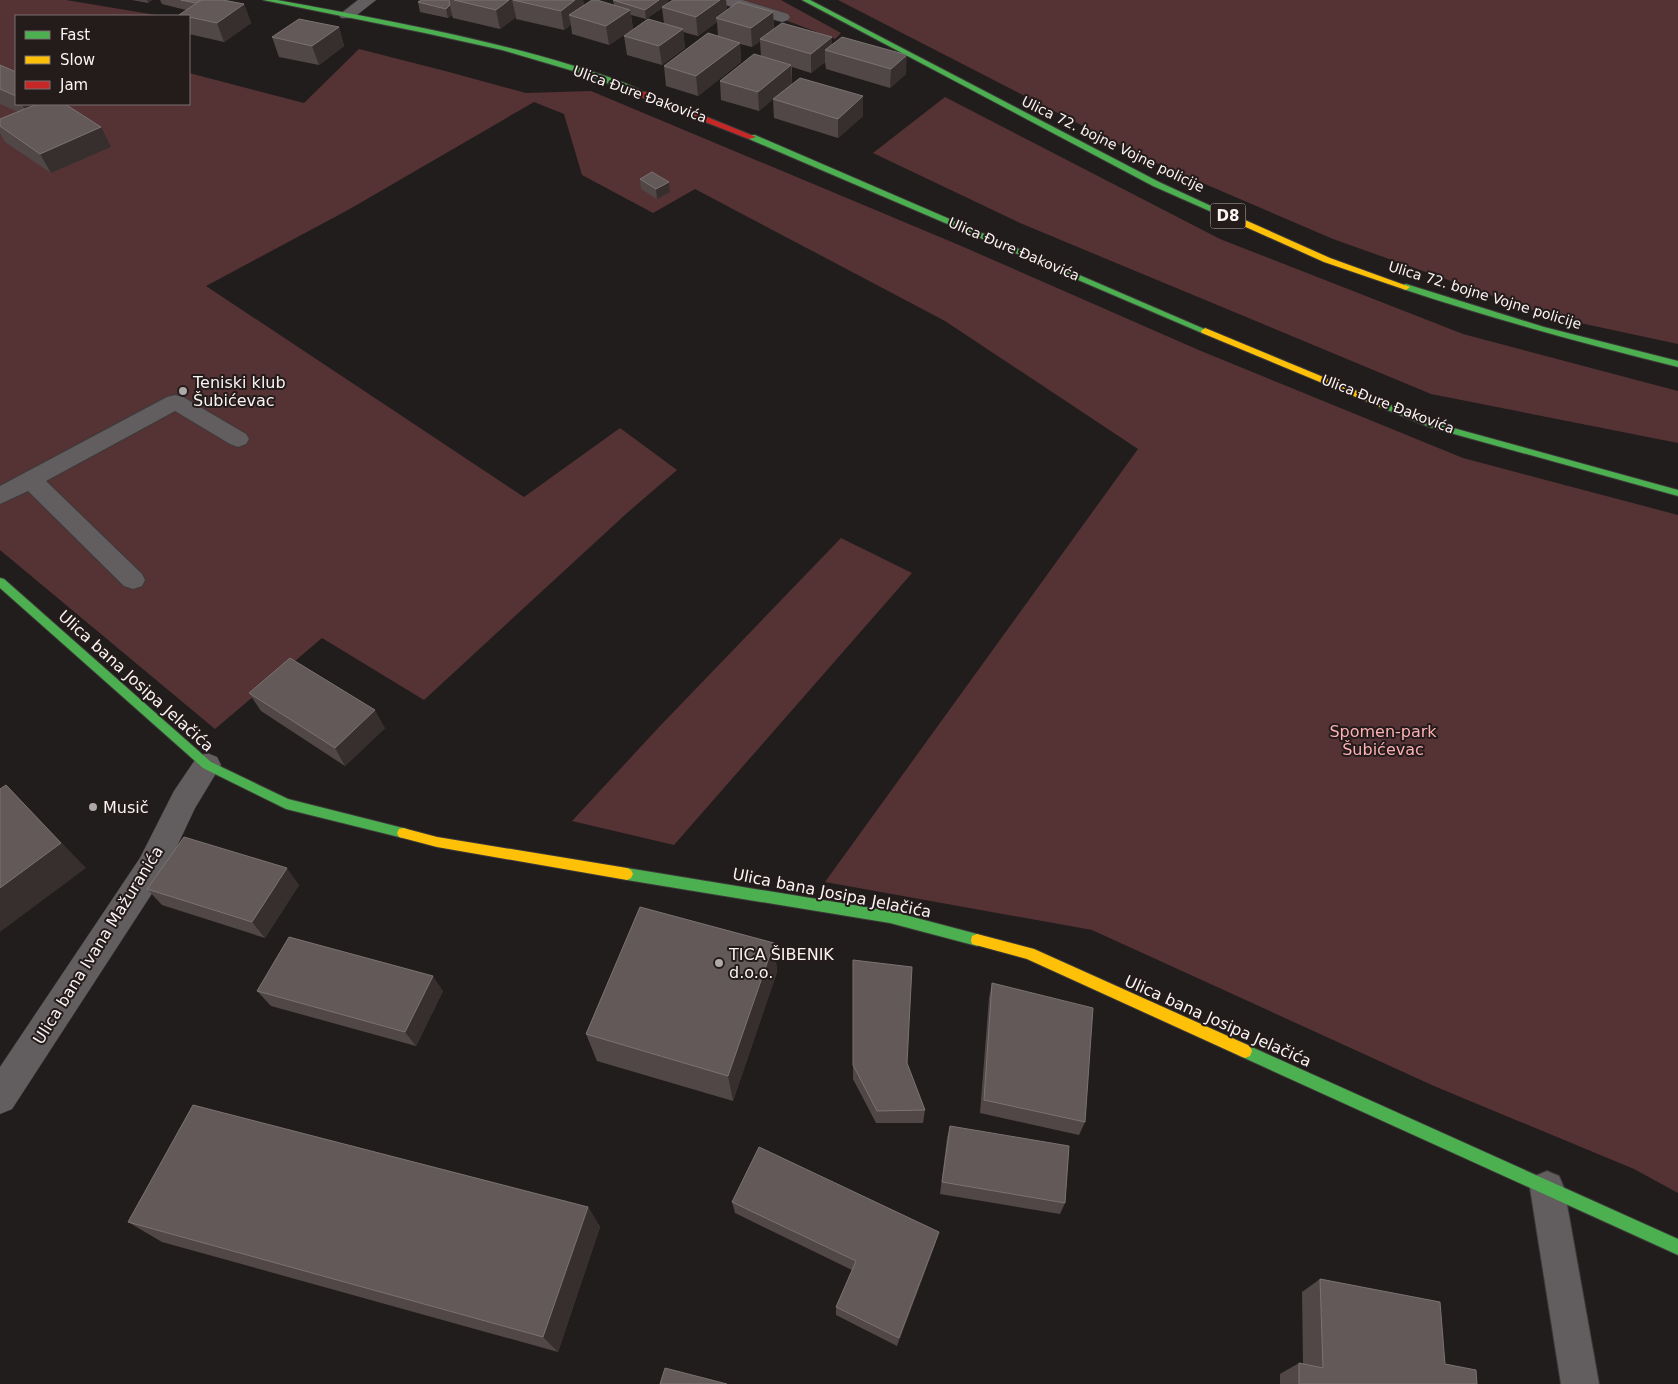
<svg xmlns="http://www.w3.org/2000/svg" width="1678" height="1384" font-family="'DejaVu Sans',sans-serif">
<style>
.green{fill:#553234}
.lines{fill:none;stroke-linecap:round;stroke-linejoin:round}
.lane-casing{stroke:#3e3a3a;stroke-width:2}
.street-casing{stroke:#3e3a3a;stroke-width:1}
.fast-casing{stroke:#3e3a3a;stroke-width:2}
.slow-casing{stroke:#3e3a3a;stroke-width:2}
.jam-casing{stroke:#3e3a3a;stroke-width:2}
.lane{fill:#625d5e;fill-rule:evenodd}
.street{fill:#625d5e;fill-rule:evenodd}
.fast{fill:#4caf50;fill-rule:evenodd}
.slow{fill:#ffc107;fill-rule:evenodd}
.jam{fill:#c62828;fill-rule:evenodd}
.wall{fill:#524747}
.shaded-wall{fill:#372e2e}
.building{fill:#645959;stroke:#7b7272}
.poi-dot{fill:#aea8a8;stroke:#241b1b;stroke-width:2}
.labels{text-anchor:middle;dominant-baseline:central;stroke-width:4;stroke-linejoin:round;paint-order:stroke}
.far-street-label{font-size:14px;fill:#faf3f3;stroke:#241b1b}
.shield{fill:#241b1b;stroke:#bab2b2;stroke-width:1}
.shield-label{font-size:15px;font-weight:bold;fill:#faf3f3}
.poi-label{font-size:16px;fill:#faf3f3;stroke:#241b1b;text-anchor:start}
.street-label{font-size:16px;fill:#faf3f3;stroke:#241b1b}
.park-label{font-size:16px;fill:#fcb0b4;stroke:#241b1b}
</style>
<rect width="100%" height="100%" fill="#221d1d"/>
<path class="green" d="M 0,0 L 66,0 L 162,16 L 16,16 L 16,104 L 189,104 L 189,73 L 304,103 L 359,49 L 449,72 L 526,93 L 591,91 L 959,245 L 1201,351 L 1463,458 L 1678,515 L 1678,1193 L 1634,1169 L 1434,1086 L 1092,930 L 825,882 L 1138,449 L 945,321 L 695,189 L 653,213 L 582,175 L 564,114 L 534,102 L 348,210 L 206,286 L 524,497 L 620,428 L 677,470 L 627,513 L 424,700 L 322,638 L 215,729 L 0,550 Z
M 732,0 L 781,0 L 841,33 L 835,39 Z
M 838,0 L 1678,0 L 1678,344 L 1552,317 L 1333,239 L 1149,160 Z
M 945,97 L 1220,239 L 1463,334 L 1678,391 L 1678,443 L 1431,394 L 1020,223 L 873,153 Z
M 841,538 L 912,573 L 674,845 L 572,821 L 660,726 Z"/>
<g class="lines">
<defs>
<path id="lane" d="M 175,395 L 183,397 L 246,434 L 249,439 L 246,444 L 238,447 L 230,444 L 175,411 L 46,481 L 142,574 L 145,580 L 142,586 L 133,589 L 124,586 L 28,491 L 0,504 L 0,486 L 167,397 Z
M 1547,1171 L 1559,1176 L 1564,1188 L 1599,1384 L 1561,1384 L 1530,1188 L 1535,1176 Z"/>
<path id="street" d="M 358,0 L 376,0 L 353,18 L 341,18 L 339,15 Z
M 717,0 L 742,0 L 788,14 L 790,17 L 788,20 L 782,22 L 719,3 Z
M 207,753 L 217,757 L 221,765 L 195,808 L 162,878 L 12,1109 L 0,1114 L 0,1067 L 140,858 L 174,791 L 197,757 Z"/>
<path id="fast" d="M 263,0 L 277,0 C 375,18 475,36 571,65 C 590,71 632,83 646,94 L 639,96 L 587,75 L 502,50 L 425,33 Z
M 802,0 L 810,0 L 1159,182 L 1237,218 L 1230,220 L 1153,186 Z
M 749,135 L 755,135 L 1209,331 L 1208,333 L 1202,333 L 749,139 Z
M 1406,284 L 1544,327 L 1678,361 L 1678,367 C 1585,344 1493,319 1403,289 L 1403,285 Z
M 1383,402 L 1435,423 L 1678,490 L 1678,496 L 1429,427 L 1380,407 L 1380,403 Z
M 0,578 L 4,579 L 211,762 L 288,799 L 403,828 L 407,829 L 409,833 L 407,837 L 403,838 L 286,809 L 203,768 L 0,588 Z
M 627,868 L 890,911 L 977,934 L 982,936 L 983,940 L 982,944 L 977,946 L 890,923 L 627,880 L 623,878 L 621,874 L 623,870 Z
M 1245,1044 L 1678,1239 L 1678,1255 L 1240,1056 L 1238,1051 L 1240,1046 Z"/>
<path id="slow" d="M 1230,216 L 1236,216 L 1330,258 L 1410,287 L 1406,290 L 1403,289 L 1324,262 L 1230,220 Z
M 1205,328 L 1386,403 L 1388,405 L 1383,408 L 1380,407 L 1202,333 L 1201,331 Z
M 403,828 L 437,837 L 627,868 L 631,870 L 633,874 L 631,878 L 627,880 L 437,847 L 399,837 L 397,833 L 399,829 Z
M 977,934 L 1034,949 L 1250,1046 L 1252,1051 L 1250,1056 L 1245,1058 L 1240,1056 L 1027,959 L 972,944 L 971,940 L 972,936 Z"/>
<path id="jam" d="M 639,92 L 645,92 L 756,137 L 749,139 L 639,96 Z"/>
</defs>
<use href="#lane" class="lane-casing"/>
<use href="#street" class="street-casing"/>
<use href="#fast" class="fast-casing"/>
<use href="#slow" class="slow-casing"/>
<use href="#jam" class="jam-casing"/>
<use href="#lane" class="lane"/>
<use href="#street" class="street"/>
<use href="#fast" class="fast"/>
<use href="#slow" class="slow"/>
<use href="#jam" class="jam"/>
</g>
<path class="wall" d="M 132,0 L 152,0 L 148,3 Z
M 160,0 L 223,0 L 244,4 L 251,23 L 224,42 L 189,34 L 189,16 L 179,16 L 179,15 L 186,10 L 162,4 Z
M 421,0 L 583,0 L 584,5 L 614,5 L 613,0 L 669,3 L 673,0 L 726,0 L 727,11 L 773,12 L 774,29 L 832,45 L 906,74 L 890,88 L 826,69 L 825,62 L 811,73 L 792,67 L 792,84 L 863,116 L 838,138 L 774,118 L 773,99 L 759,111 L 721,100 L 720,81 L 761,56 L 760,41 L 752,47 L 740,44 L 741,62 L 698,96 L 666,86 L 664,66 L 718,36 L 717,22 L 698,36 L 683,32 L 685,48 L 662,65 L 627,55 L 624,36 L 664,23 L 662,8 L 646,19 L 631,15 L 633,29 L 609,45 L 572,34 L 571,25 L 564,30 L 516,19 L 516,17 L 500,29 L 453,18 L 452,15 L 448,18 L 420,12 L 418,2 Z
M 339,27 L 344,46 L 319,65 L 279,57 L 272,37 Z
M 0,65 L 16,72 L 16,104 L 65,104 L 111,147 L 51,173 L 5,142 L 0,133 L 0,119 L 18,112 L 0,104 Z
M 640,179 L 669,182 L 670,192 L 657,199 L 641,189 Z
M 249,693 L 385,728 L 345,766 L 261,711 Z
M 299,885 L 265,938 L 162,905 L 147,889 Z
M 774,943 L 777,972 L 733,1101 L 597,1061 L 586,1034 Z
M 853,975 L 907,1063 L 925,1110 L 923,1123 L 876,1123 L 853,1079 Z
M 992,983 L 1085,1122 L 1079,1135 L 980,1113 L 989,998 Z
M 257,991 L 443,991 L 416,1046 L 271,1006 Z
M 950,1126 L 1065,1203 L 1060,1214 L 940,1194 L 947,1138 Z
M 732,1202 L 936,1242 L 897,1346 L 836,1315 L 836,1307 L 852,1270 L 735,1213 Z
M 588,1207 L 600,1227 L 558,1352 L 162,1242 L 128,1222 Z
M 1320,1279 L 1445,1364 L 1477,1384 L 1280,1384 L 1280,1374 L 1299,1363 L 1303,1364 L 1302,1292 Z"/>
<path class="shaded-wall" d="M 147,0 L 152,0 L 148,3 Z
M 509,0 L 512,0 L 516,17 L 500,29 L 496,10 Z
M 575,0 L 583,0 L 585,13 L 569,15 L 571,25 L 564,30 L 561,11 Z
M 659,0 L 668,0 L 669,3 L 646,19 L 645,10 Z
M 720,0 L 726,0 L 727,14 L 716,18 L 717,22 L 698,36 L 696,17 Z
M 244,4 L 251,23 L 224,42 L 217,23 Z
M 450,5 L 452,15 L 448,18 L 446,9 Z
M 630,10 L 633,29 L 609,45 L 606,26 Z
M 773,12 L 774,31 L 760,39 L 760,41 L 752,47 L 751,28 Z
M 339,27 L 344,46 L 319,65 L 312,46 Z
M 683,29 L 685,48 L 662,65 L 659,46 Z
M 832,37 L 832,52 L 825,50 L 825,62 L 811,73 L 811,54 Z
M 740,43 L 741,62 L 698,96 L 696,76 Z
M 907,55 L 906,74 L 890,88 L 891,69 Z
M 791,65 L 792,84 L 759,111 L 758,92 Z
M 863,96 L 863,116 L 838,138 L 838,119 Z
M 22,104 L 53,104 L 28,116 Z
M 101,127 L 111,147 L 51,173 L 40,154 Z
M 669,182 L 670,192 L 657,199 L 656,189 Z
M 375,710 L 385,728 L 345,766 L 335,748 Z
M 6,785 L 86,868 L 0,932 L 0,888 Z
M 287,868 L 299,885 L 265,938 L 252,922 Z
M 774,943 L 777,972 L 733,1101 L 728,1076 Z
M 433,976 L 443,991 L 416,1046 L 405,1032 Z
M 588,1207 L 600,1227 L 558,1352 L 543,1337 Z
M 939,1232 L 936,1242 L 897,1346 L 899,1338 Z"/>
<path class="building" d="M 181,0 L 201,0 L 196,3 Z
M 201,0 L 223,0 L 244,4 L 217,23 L 189,17 L 189,16 L 179,15 Z
M 421,0 L 449,0 L 450,5 L 446,9 L 418,2 Z
M 454,0 L 509,0 L 496,10 Z
M 513,0 L 575,0 L 561,11 Z
M 592,0 L 597,0 L 630,10 L 606,26 L 569,15 Z
M 613,0 L 659,0 L 645,10 Z
M 673,0 L 720,0 L 696,17 L 662,7 Z
M 738,2 L 773,12 L 751,28 L 716,18 Z
M 299,19 L 339,27 L 312,46 L 272,37 Z
M 648,19 L 683,29 L 659,46 L 624,36 Z
M 782,23 L 832,37 L 811,54 L 760,39 Z
M 708,33 L 740,43 L 696,76 L 664,66 Z
M 842,37 L 907,55 L 891,69 L 825,50 Z
M 754,54 L 791,65 L 758,92 L 720,81 Z
M 0,65 L 16,72 L 16,96 L 0,89 Z
M 800,78 L 863,96 L 838,119 L 773,99 Z
M 37,104 L 65,104 L 101,127 L 40,154 L 0,126 L 0,119 Z
M 652,172 L 669,182 L 656,189 L 640,179 Z
M 290,658 L 375,710 L 335,748 L 249,693 Z
M 6,785 L 61,843 L 0,888 L 0,789 Z
M 184,837 L 287,868 L 252,922 L 147,889 Z
M 640,907 L 774,943 L 728,1076 L 586,1034 Z
M 289,937 L 433,976 L 405,1032 L 257,991 Z
M 853,960 L 912,967 L 907,1063 L 925,1110 L 877,1111 L 853,1065 Z
M 992,983 L 1093,1008 L 1085,1122 L 984,1100 Z
M 193,1105 L 588,1207 L 543,1337 L 128,1222 Z
M 950,1126 L 1069,1146 L 1065,1203 L 942,1182 Z
M 759,1147 L 939,1232 L 899,1338 L 836,1307 L 856,1261 L 732,1202 Z
M 1320,1279 L 1440,1302 L 1445,1364 L 1476,1370 L 1477,1384 L 1299,1384 L 1299,1363 L 1323,1368 Z
M 665,1368 L 727,1384 L 660,1384 Z"/>
<g class="poi-dot">
<circle cx="183" cy="391" r="5"/>
<circle cx="93" cy="807" r="5"/>
<circle cx="719" cy="963" r="5"/>
</g>
<g class="labels">
<g class="far-street-label">
<text transform="translate(640 94) rotate(20)">Ulica Đure Đakovića</text>
<text transform="translate(1113 144) rotate(26)">Ulica 72. bojne Vojne policije</text>
<text transform="translate(1014 249) rotate(23)">Ulica Đure Đakovića</text>
<text transform="translate(1485 295) rotate(17)">Ulica 72. bojne Vojne policije</text>
<text transform="translate(1388 404) rotate(21)">Ulica Đure Đakovića</text>
</g>
<rect class="shield" x="1210.5" y="203.5" width="35" height="25" rx="4"/>
<g class="shield-label">
<text x="1228" y="216">D8</text>
</g>
<g class="poi-label">
<text x="193" y="382">Teniski klub<tspan x="193" dy="18">Šubićevac</tspan></text>
<text x="103" y="807">Musič</text>
<text x="729" y="954">TICA ŠIBENIK<tspan x="729" dy="18">d.o.o.</tspan></text>
</g>
<g class="street-label">
<text transform="translate(136 681) rotate(42)">Ulica bana Josipa Jelačića</text>
<text transform="translate(832 893) rotate(11)">Ulica bana Josipa Jelačića</text>
<text transform="translate(98 945) rotate(-58)">Ulica bana Ivana Mažuranića</text>
<text transform="translate(1218 1021) rotate(24)">Ulica bana Josipa Jelačića</text>
</g>
<g class="park-label">
<text x="1383" y="731">Spomen-park<tspan x="1383" dy="18">Šubićevac</tspan></text>
</g>
</g>
<rect x="15" y="15" width="175" height="90" fill="#241b1b" stroke="#7a7171"/>
<rect x="25" y="31" width="25" height="8" fill="#4caf50" stroke="#7a7171"/>
<text x="60" y="40" font-size="15" fill="#faf3f3">Fast</text>
<rect x="25" y="56" width="25" height="8" fill="#ffc107" stroke="#7a7171"/>
<text x="60" y="65" font-size="15" fill="#faf3f3">Slow</text>
<rect x="25" y="81" width="25" height="8" fill="#c62828" stroke="#7a7171"/>
<text x="60" y="90" font-size="15" fill="#faf3f3">Jam</text>
</svg>
